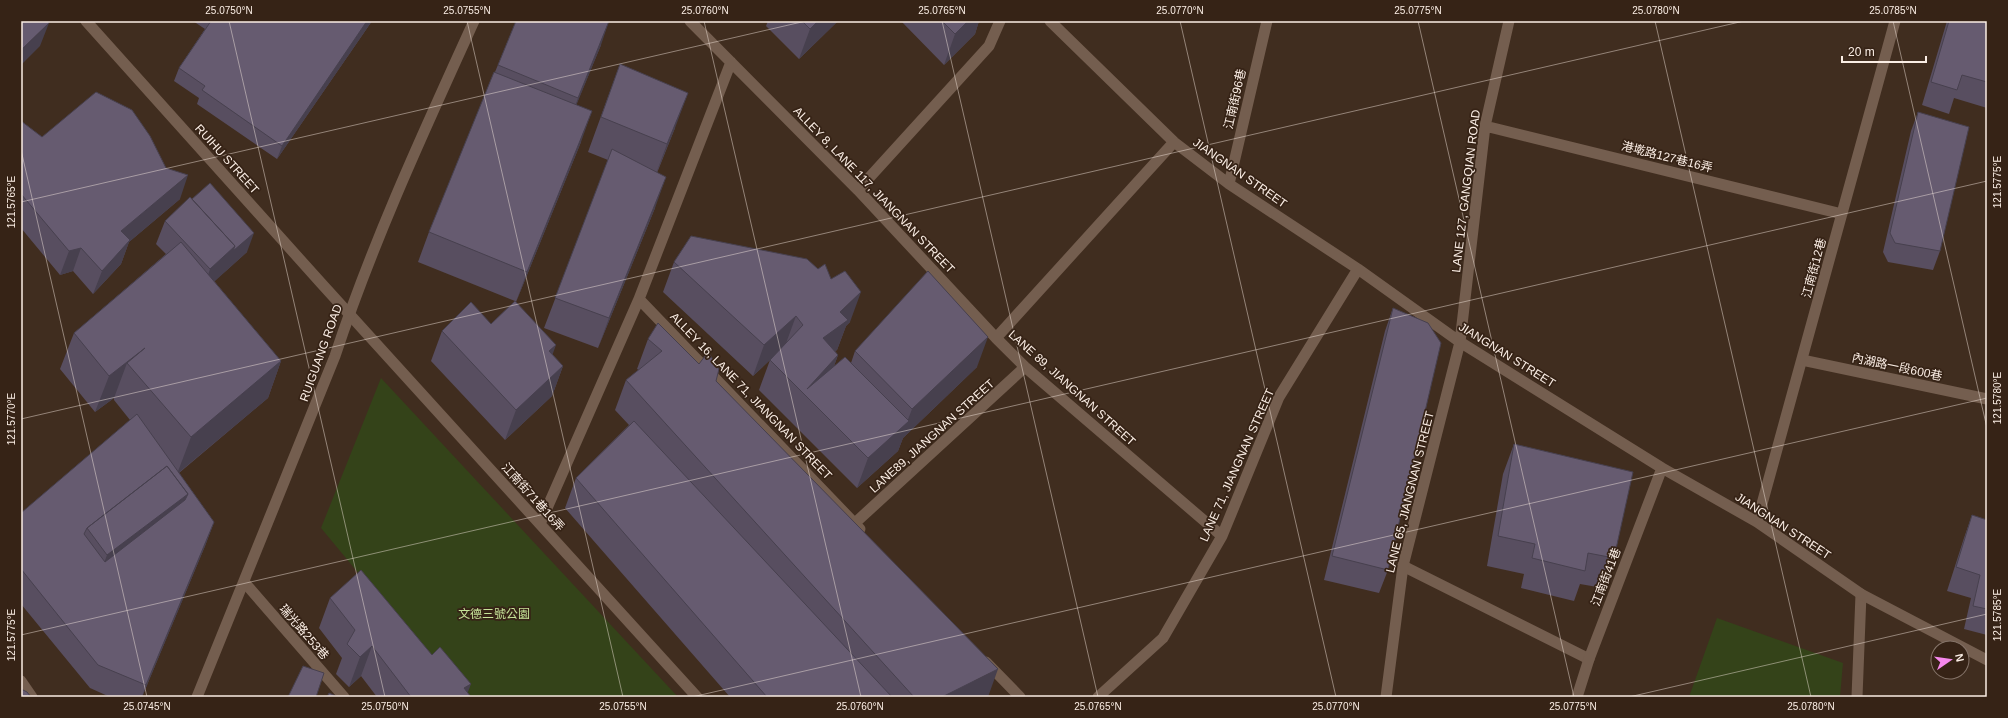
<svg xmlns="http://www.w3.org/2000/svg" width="2008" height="718" font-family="Helvetica,'Noto Sans TC',sans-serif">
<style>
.park{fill:#344319}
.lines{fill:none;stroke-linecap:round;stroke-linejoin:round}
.service{stroke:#745e4f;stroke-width:11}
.minor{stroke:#745e4f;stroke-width:11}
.tertiary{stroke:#745e4f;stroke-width:11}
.wall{fill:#584e60}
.shaded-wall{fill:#47404e}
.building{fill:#665b70;stroke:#47404e;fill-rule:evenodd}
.ticks{fill:none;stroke:#fbeee5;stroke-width:1;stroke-opacity:0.45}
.labels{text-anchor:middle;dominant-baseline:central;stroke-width:3.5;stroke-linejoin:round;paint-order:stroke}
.street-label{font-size:12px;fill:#fbeee5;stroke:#362316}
.park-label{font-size:12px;fill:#c7e499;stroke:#362316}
.neatline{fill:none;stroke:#fbeee5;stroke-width:1.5}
.ticks-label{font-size:10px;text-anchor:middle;fill:#fbeee5}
</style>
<rect width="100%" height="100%" fill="#402d1f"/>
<path class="park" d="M 381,378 L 678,697 L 461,697 L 321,528 Z
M 1717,618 L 1843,663 L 1840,697 L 1689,697 Z"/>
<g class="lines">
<path class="service" d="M 1403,566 L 1589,659
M 245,583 L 344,697
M 1857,697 L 1861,594"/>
<path class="minor" d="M 86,21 L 321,283 L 697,697
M 690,21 L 858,190 L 996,338
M 1050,21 L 1174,142 L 1229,184 L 1358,269 L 1460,342 L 1662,468 L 1757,522 L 1861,594 L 1987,660
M 1485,126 L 1842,214
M 1174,142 L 996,338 L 1025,367 L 1222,536
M 1229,184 L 1267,21
M 858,190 L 989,46 L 1000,21
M 639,299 L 860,529
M 1802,360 L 1987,399
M 1757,522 L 1895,21
M 855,523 L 1025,367
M 540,524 L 639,299 L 731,62
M 986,662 L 1020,697
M 21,681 L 32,697
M 1098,697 L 1163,638 L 1222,536 L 1279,397 L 1358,269
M 1386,697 L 1403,566 L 1460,342 L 1485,126 L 1509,21
M 1577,697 L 1589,659 L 1662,468"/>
<path class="tertiary" d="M 197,697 L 335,356 C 373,241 424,131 474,21"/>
</g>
<path class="wall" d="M 193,21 L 372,21 L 277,159 L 197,104 L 199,98 L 174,81 L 179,68 L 205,29 Z
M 516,21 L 601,45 L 576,105 L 581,142 L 516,302 L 515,302 L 552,354 L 563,366 L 552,396 L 505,440 L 431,361 L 442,331 L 491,324 L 515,301 L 418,262 L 429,232 L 495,72 Z
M 768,21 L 838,21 L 799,59 L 766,26 Z
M 901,21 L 979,21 L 975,34 L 944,65 Z
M 1947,21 L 1987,21 L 1987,108 L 1954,98 L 1949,114 L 1922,105 Z
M 620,64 L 675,128 L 657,173 L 655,208 L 598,348 L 544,328 L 608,160 L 588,152 Z
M 1918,112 L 1940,251 L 1933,270 L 1888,262 L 1883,252 L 1911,131 Z
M 21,121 L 42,137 L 180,199 L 129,242 L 121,264 L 93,294 L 73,271 L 60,275 L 21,228 Z
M 165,221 L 247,252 L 227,270 L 214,281 L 281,361 L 268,398 L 179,473 L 214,522 L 205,546 L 142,697 L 110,697 L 90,688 L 21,604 L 21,513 L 130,420 L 114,400 L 114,398 L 95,412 L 60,369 L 74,333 L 166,254 L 156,244 Z
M 674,262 L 831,279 L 850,322 L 846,326 L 837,350 L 835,351 L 838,355 L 834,366 L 851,363 L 855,351 L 977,367 L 903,438 L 898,451 L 857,488 L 759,390 L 770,360 L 753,376 L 663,292 Z
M 1393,308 L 1388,570 L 1379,593 L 1324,580 L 1385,331 Z
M 648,339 L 716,381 L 988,697 L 730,697 L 565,508 L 576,478 L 629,425 L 615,410 L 626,380 L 639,370 L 637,369 Z
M 1514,444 L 1614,558 L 1603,588 L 1580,584 L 1574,601 L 1521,588 L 1524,574 L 1487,566 L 1503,474 Z
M 1972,515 L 1987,520 L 1987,635 L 1964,629 L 1971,598 L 1947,591 L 1964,538 Z
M 330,598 L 432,655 L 471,697 L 377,697 L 361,676 L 349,687 L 336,674 L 342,658 L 319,628 Z"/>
<path class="shaded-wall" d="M 367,21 L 372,21 L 277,159 L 282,146 Z
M 609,21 L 601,45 L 567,128 L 578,98 Z
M 818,21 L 838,21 L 799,59 L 810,29 Z
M 968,21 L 979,21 L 975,34 L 944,65 L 955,34 Z
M 49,23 L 40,46 L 21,65 L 21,50 Z
M 688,93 L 675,128 L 654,179 L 667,144 Z
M 592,111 L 581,142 L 516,302 L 527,272 Z
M 188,175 L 180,199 L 129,242 L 121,264 L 93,294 L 102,271 L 121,231 Z
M 666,177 L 655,208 L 598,348 L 609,318 Z
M 254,233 L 247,252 L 227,270 L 202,293 L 210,269 L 235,246 Z
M 81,248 L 73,271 L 60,275 L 69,251 Z
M 861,292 L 850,322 L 846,326 L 837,350 L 812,368 L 823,338 L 840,312 Z
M 796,316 L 785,346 L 753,376 L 764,345 Z
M 988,337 L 977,367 L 903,438 L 898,451 L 857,488 L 868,458 L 907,422 L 912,409 Z
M 556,345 L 545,375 L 549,351 Z
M 145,348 L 127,363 L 114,398 L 95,412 L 109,376 Z
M 838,355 L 827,385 L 807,389 Z
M 281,361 L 268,398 L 177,474 L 191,437 Z
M 563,366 L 552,396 L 505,440 L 516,410 Z
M 188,494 L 177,524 L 96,585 L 107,555 Z
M 214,522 L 205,546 L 142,697 L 146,685 Z
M 372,646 L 361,676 L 349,687 L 360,657 Z
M 998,669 L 988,697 L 942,697 Z
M 471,684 L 466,697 L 464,688 Z"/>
<path class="building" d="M 21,21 L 48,21 L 49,23 L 21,50 Z
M 211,21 L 367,21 L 282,146 L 202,90 L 205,86 L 179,68 Z
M 516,21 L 609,21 L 578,98 L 498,65 Z
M 802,21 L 818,21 L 810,29 Z
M 942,21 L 968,21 L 955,34 Z
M 1949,21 L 1987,21 L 1987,82 L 1962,75 L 1957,90 L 1931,82 Z
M 620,64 L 688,93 L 667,144 L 601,117 Z
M 494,72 L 592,111 L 527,272 L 429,232 Z
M 96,92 L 132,110 L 150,136 L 166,168 L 188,175 L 121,231 L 130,240 L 102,271 L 81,248 L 69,251 L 21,194 L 21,121 L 42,137 Z
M 1918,112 L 1969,127 L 1940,251 L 1895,243 L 1890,233 Z
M 612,149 L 666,177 L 609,318 L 555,298 Z
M 210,183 L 254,233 L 233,251 L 235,246 L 192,199 Z
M 190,197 L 235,246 L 210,269 L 165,221 Z
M 691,236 L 807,259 L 818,269 L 825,264 L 831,279 L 845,271 L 861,292 L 840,312 L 848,320 L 823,338 L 838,355 L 807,389 L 845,357 L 909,421 L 868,458 L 770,360 L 803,325 L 796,316 L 764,345 L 674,262 Z
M 181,242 L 281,361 L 191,437 L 127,363 L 145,348 L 109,376 L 74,333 Z
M 928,271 L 988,337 L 912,409 L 855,351 Z
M 515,301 L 556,345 L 549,351 L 563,366 L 516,410 L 442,331 L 471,302 L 491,324 Z
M 1393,308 L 1428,323 L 1441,343 L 1388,570 L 1332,556 Z
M 658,323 L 699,364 L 708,352 L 719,369 L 716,381 L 998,669 L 942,697 L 914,697 L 626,380 L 662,351 L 648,339 Z
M 137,414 L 214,522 L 146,685 L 98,665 L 21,569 L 21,513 ZM 167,466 L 188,494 L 185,500 L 105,562 L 84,534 L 87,528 Z
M 634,421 L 892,697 L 767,697 L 576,478 Z
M 1514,444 L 1633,472 L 1614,558 L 1588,553 L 1585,571 L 1532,558 L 1535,544 L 1498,536 Z
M 167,466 L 188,494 L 107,555 L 87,528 Z
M 1972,515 L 1987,520 L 1987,609 L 1973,606 L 1980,575 L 1956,567 Z
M 361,570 L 432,655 L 440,647 L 471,684 L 464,688 L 471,697 L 411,697 L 372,646 L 360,657 L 347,644 L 355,630 L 330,598 Z
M 303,666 L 324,673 L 316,697 L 288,697 Z
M 21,689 L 27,692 L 31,697 L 21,697 Z
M 329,693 L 338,697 L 327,697 Z"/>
<path class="ticks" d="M 229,21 L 385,697M 467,21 L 623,697M 704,21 L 861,697M 942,21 L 1098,697M 1180,21 L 1336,697M 1418,21 L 1574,697M 1655,21 L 1811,697M 1893,21 L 1987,428M 21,150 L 147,697M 21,202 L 806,21M 21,419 L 1744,21M 21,635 L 1987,181M 692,697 L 1987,398M 1629,697 L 1987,614"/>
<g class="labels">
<g class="street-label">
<text transform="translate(1235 99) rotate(-77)">江南街96巷</text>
<text transform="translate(1667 157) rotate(14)">港墘路127巷16弄</text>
<text transform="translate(227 159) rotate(48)">RUIHU STREET</text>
<text transform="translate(1240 173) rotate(35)">JIANGNAN STREET</text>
<text transform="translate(874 190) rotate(46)">ALLEY 8, LANE 117, JIANGNAN STREET</text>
<text transform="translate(1466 191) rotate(-83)">LANE 127, GANGQIAN ROAD</text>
<text transform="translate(1814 268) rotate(-75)">江南街12巷</text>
<text transform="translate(321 353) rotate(-70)">RUIGUANG ROAD</text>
<text transform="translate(1507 355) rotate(32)">JIANGNAN STREET</text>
<text transform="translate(1897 367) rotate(12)">內湖路一段600巷</text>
<text transform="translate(1072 388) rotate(42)">LANE 89, JIANGNAN STREET</text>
<text transform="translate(751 396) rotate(46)">ALLEY 16, LANE 71, JIANGNAN STREET</text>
<text transform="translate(932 436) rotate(-42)">LANE89, JIANGNAN STREET</text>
<text transform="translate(1237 465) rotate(-66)">LANE 71, JIANGNAN STREET</text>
<text transform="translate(1410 492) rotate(-76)">LANE 65, JIANGNAN STREET</text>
<text transform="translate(533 497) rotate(48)">江南街71巷16弄</text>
<text transform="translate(1783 526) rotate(33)">JIANGNAN STREET</text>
<text transform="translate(1606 577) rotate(-69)">江南街41巷</text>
<text transform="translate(304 632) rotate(49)">瑞光路253巷</text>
</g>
<g class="park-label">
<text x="494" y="614">文德三號公園</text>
</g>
</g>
<rect width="2008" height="718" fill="none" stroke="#362316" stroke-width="44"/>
<g transform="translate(1950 660) rotate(77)"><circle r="19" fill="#362316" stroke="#857469"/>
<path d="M0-3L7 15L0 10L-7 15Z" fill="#f688ed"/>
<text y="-6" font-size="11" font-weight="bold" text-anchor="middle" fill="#fbeee5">N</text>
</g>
<path d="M1842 56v6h84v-6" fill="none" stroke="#fbeee5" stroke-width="2"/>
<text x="1848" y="56" font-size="12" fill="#fbeee5" stroke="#362316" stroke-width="3" paint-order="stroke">20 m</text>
<rect x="22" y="22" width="1964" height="674" class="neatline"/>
<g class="ticks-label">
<text x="229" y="14">25.0750°N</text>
<text x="467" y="14">25.0755°N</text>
<text x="705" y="14">25.0760°N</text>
<text x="942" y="14">25.0765°N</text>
<text x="1180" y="14">25.0770°N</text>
<text x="1418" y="14">25.0775°N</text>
<text x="1656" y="14">25.0780°N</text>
<text x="1893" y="14">25.0785°N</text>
<text transform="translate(1997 182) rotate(-90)" y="4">121.5775°E</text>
<text transform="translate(11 202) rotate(-90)" y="4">121.5765°E</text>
<text transform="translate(1997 398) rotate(-90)" y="4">121.5780°E</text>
<text transform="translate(11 419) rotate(-90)" y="4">121.5770°E</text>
<text transform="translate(1997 615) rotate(-90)" y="4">121.5785°E</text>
<text transform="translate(11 635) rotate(-90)" y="4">121.5775°E</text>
<text x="147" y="710">25.0745°N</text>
<text x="385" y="710">25.0750°N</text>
<text x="623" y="710">25.0755°N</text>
<text x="860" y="710">25.0760°N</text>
<text x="1098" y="710">25.0765°N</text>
<text x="1336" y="710">25.0770°N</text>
<text x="1573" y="710">25.0775°N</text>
<text x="1811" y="710">25.0780°N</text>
</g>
</svg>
